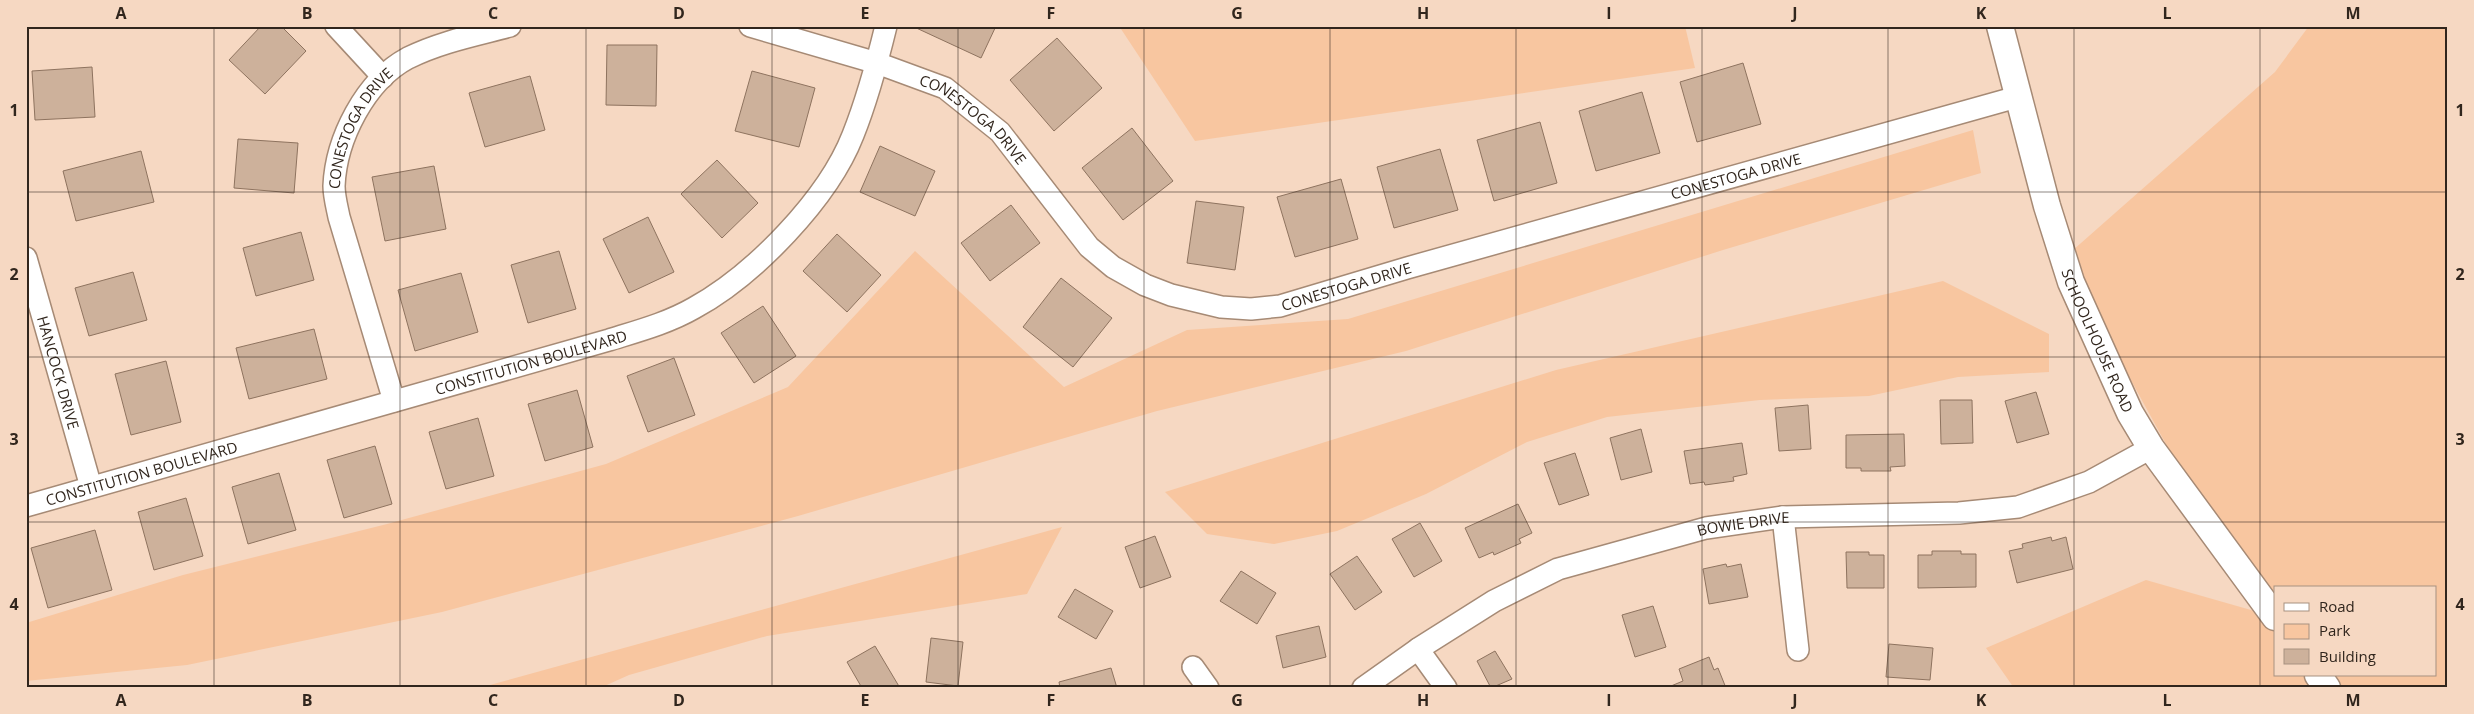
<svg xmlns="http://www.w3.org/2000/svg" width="2474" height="714" font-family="'Open Sans',sans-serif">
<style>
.green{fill:#f8c6a0;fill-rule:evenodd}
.building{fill:#cdb19b;stroke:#8e735f}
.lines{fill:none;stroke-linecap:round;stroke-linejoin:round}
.minor-casing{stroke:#a68a75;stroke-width:24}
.tertiary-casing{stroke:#a68a75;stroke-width:29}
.minor{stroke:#fff;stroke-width:21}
.tertiary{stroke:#fff;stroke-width:26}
.grid{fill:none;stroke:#31261d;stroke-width:1;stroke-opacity:0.55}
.labels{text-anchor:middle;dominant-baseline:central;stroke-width:4;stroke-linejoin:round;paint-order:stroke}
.street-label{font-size:15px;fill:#31261d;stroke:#f6d8c2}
.neatline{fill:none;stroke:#31261d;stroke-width:2}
.grid-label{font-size:16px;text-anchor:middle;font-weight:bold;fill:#31261d}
</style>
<rect width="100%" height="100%" fill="#f6d8c2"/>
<path class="green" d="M 1119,26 L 1685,26 L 1695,68 L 1195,141 Z
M 2309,26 L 2448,26 L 2448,688 L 2014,688 L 1986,648 L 2146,580 L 2258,612 L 2064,258 L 2275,72 ZM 2275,588 L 2435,588 L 2435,675 L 2275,675 Z
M 1973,130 L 1981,173 L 1723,250 L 1406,351 L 1157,411 L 798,516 L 442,612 L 187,665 L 26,681 L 26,623 L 183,575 L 387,524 L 606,464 L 788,387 L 915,251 L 1064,387 L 1187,330 L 1348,319 Z
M 1943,281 L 2049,334 L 2049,372 L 1958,377 L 1869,396 L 1760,400 L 1607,417 L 1527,442 L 1426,494 L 1337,531 L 1274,544 L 1207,534 L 1165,492 L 1556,370 Z
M 1062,527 L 1027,594 L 767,636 L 629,675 L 600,688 L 479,688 Z"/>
<path class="building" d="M 261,26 L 281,26 L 306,51 L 265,94 L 229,60 Z
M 912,26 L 996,26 L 981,58 Z
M 1057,38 L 1102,88 L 1054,131 L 1010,80 Z
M 607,45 L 657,45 L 656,106 L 606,105 Z
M 1743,63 L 1761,124 L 1697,142 L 1680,82 Z
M 92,67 L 95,117 L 35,120 L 32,71 Z
M 752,71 L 815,88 L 799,147 L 735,131 Z
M 530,76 L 545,130 L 485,147 L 469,93 Z
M 1642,92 L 1660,153 L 1596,171 L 1579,111 Z
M 1540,122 L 1557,183 L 1494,201 L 1477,140 Z
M 1132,128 L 1173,181 L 1123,220 L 1082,168 Z
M 238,139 L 298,143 L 294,193 L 234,188 Z
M 880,146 L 935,171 L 915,216 L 860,192 Z
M 1440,149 L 1458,210 L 1394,228 L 1377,167 Z
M 141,151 L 154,202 L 76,221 L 63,171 Z
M 717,160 L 758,203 L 722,238 L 681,194 Z
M 434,166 L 446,229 L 385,241 L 372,177 Z
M 1341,179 L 1358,239 L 1295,257 L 1277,197 Z
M 1196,201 L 1244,207 L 1235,270 L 1187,263 Z
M 1011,205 L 1040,243 L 990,281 L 961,243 Z
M 648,217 L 674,272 L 629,293 L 603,239 Z
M 301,232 L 314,280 L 256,296 L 243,248 Z
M 837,234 L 881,275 L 847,312 L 803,271 Z
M 559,251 L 576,309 L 528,323 L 511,265 Z
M 133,272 L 147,320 L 89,336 L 75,288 Z
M 461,273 L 478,332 L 415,351 L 398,290 Z
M 1061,278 L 1112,318 L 1073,367 L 1023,327 Z
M 763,306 L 796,356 L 754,383 L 721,333 Z
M 314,329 L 327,379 L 249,399 L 236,348 Z
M 674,358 L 695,415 L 648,432 L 627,376 Z
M 166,361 L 181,422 L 131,435 L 115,374 Z
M 577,390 L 593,447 L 545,461 L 528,404 Z
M 2036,392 L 2049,434 L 2017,443 L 2005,401 Z
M 1940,400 L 1972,400 L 1973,443 L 1941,444 Z
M 1808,405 L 1811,449 L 1779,451 L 1775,408 Z
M 478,418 L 494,476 L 446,489 L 429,432 Z
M 1641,429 L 1652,472 L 1621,480 L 1610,438 Z
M 1904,434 L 1905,466 L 1890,467 L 1891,471 L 1861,471 L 1861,468 L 1846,468 L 1846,435 Z
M 1742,443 L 1747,474 L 1733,477 L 1734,481 L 1705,485 L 1704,482 L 1690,484 L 1684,451 Z
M 375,446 L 392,504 L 344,518 L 327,460 Z
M 1575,453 L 1589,495 L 1559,505 L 1544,463 Z
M 279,473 L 296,530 L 248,544 L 232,487 Z
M 186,498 L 203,556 L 154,570 L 138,512 Z
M 1518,504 L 1532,533 L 1519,539 L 1521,543 L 1494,555 L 1493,552 L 1479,558 L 1465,528 Z
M 1420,523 L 1442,561 L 1414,577 L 1392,539 Z
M 95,530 L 112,590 L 48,608 L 31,548 Z
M 1155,536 L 1171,577 L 1140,588 L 1125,547 Z
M 2051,537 L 2052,541 L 2066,537 L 2073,569 L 2017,583 L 2009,551 L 2023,548 L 2022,544 Z
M 1932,551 L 1961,551 L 1961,554 L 1976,554 L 1976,587 L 1918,588 L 1918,555 L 1932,555 Z
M 1846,552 L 1869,552 L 1869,555 L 1884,555 L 1884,588 L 1847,588 Z
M 1357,556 L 1382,592 L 1355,610 L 1330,574 Z
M 1726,564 L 1727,567 L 1741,564 L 1748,597 L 1709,604 L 1703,569 Z
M 1241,571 L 1276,593 L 1257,624 L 1220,601 Z
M 1075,589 L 1113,611 L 1096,639 L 1058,617 Z
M 1653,606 L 1666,647 L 1635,657 L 1622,615 Z
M 1319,626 L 1326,657 L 1283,668 L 1276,636 Z
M 931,638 L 963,642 L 958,686 L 926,682 Z
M 1889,644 L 1933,648 L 1930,680 L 1886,677 Z
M 875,646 L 900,688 L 862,688 L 847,662 Z
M 1495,651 L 1512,679 L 1491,688 L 1477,661 Z
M 1709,657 L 1714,670 L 1718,668 L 1726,688 L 1671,688 L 1671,686 L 1683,681 L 1679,669 Z
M 1111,668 L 1117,688 L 1060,688 L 1059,682 Z"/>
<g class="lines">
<defs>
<g id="minor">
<path d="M 336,26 L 383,77"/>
<path id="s1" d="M 750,26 L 877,63 L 945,88 L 1000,132 L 1089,247 L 1113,267 L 1145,285 L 1171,295 L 1221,307 L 1251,309 L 1280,306 L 1407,268 L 2017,97"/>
<path id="s2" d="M 26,258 L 91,487"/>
<path id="s3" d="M 394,401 L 339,217 C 337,207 334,196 334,186 C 336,139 365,81 408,58 C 440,42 476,35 510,26"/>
<path id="s4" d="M 26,506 L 609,340 C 638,331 668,323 694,308 C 754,275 828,199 853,135 C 867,100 877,63 886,26"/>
<path d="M 1783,517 L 1798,650"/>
<path d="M 1418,649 L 1446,688"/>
<path d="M 1193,667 L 1208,688"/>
<path id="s5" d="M 1363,688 L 1418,649 L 1494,601 L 1558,569 L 1706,528 L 1783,517 L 1959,513 L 2018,507 L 2089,482 L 2151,448"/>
</g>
<g id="tertiary">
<path id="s6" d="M 2000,26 L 2047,206 L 2071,282 L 2130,413 L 2151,448 L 2275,617"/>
<path d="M 2318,675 L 2327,688"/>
</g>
</defs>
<use href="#minor" class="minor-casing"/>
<use href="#tertiary" class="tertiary-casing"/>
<use href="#minor" class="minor"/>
<use href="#tertiary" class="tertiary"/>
</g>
<path class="grid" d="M 214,26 L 214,688M 400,26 L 400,688M 586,26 L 586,688M 772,26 L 772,688M 958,26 L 958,688M 1144,26 L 1144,688M 1330,26 L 1330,688M 1516,26 L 1516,688M 1702,26 L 1702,688M 1888,26 L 1888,688M 2074,26 L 2074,688M 2260,26 L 2260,688M 26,192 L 2448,192M 26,357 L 2448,357M 26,522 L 2448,522"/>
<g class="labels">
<g class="street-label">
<text stroke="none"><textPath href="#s1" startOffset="246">CONESTOGA DRIVE</textPath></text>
<text stroke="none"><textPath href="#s3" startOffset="288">CONESTOGA DRIVE</textPath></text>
<text stroke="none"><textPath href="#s1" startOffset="1101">CONESTOGA DRIVE</textPath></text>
<text stroke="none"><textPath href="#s1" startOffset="696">CONESTOGA DRIVE</textPath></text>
<text stroke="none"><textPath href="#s6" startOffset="330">SCHOOLHOUSE ROAD</textPath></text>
<text stroke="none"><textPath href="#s4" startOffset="525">CONSTITUTION BOULEVARD</textPath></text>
<text stroke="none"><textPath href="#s2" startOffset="119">HANCOCK DRIVE</textPath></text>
<text stroke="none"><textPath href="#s4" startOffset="120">CONSTITUTION BOULEVARD</textPath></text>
<text stroke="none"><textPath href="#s5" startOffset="420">BOWIE DRIVE</textPath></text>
</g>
</g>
<rect width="2474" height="714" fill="none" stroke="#f6d8c2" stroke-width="55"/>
<rect x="2274" y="586" width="162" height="90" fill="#f6d8c2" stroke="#a79180"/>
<rect x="2284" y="603" width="25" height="8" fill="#ffffff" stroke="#a79180"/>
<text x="2319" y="612" font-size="15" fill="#31261d">Road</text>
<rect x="2284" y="624" width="25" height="15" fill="#f8c6a0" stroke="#a79180"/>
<text x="2319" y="636" font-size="15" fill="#31261d">Park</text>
<rect x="2284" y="649" width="25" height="15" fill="#cdb19b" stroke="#a79180"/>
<text x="2319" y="662" font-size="15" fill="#31261d">Building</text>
<rect x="28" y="28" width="2418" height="658" class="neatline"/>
<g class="grid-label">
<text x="121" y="19">A</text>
<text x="307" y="19">B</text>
<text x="493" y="19">C</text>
<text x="679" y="19">D</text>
<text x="865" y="19">E</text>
<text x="1051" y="19">F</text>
<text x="1237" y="19">G</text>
<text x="1423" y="19">H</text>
<text x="1609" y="19">I</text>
<text x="1795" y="19">J</text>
<text x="1981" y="19">K</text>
<text x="2167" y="19">L</text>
<text x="2353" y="19">M</text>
<text x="14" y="116">1</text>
<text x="2460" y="116">1</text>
<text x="14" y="280">2</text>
<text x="2460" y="280">2</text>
<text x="14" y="445">3</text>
<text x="2460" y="445">3</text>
<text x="14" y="610">4</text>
<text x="2460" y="610">4</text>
<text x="121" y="706">A</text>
<text x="307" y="706">B</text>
<text x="493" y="706">C</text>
<text x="679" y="706">D</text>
<text x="865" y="706">E</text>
<text x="1051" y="706">F</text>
<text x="1237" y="706">G</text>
<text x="1423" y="706">H</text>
<text x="1609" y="706">I</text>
<text x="1795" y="706">J</text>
<text x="1981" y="706">K</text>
<text x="2167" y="706">L</text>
<text x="2353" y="706">M</text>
</g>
</svg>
